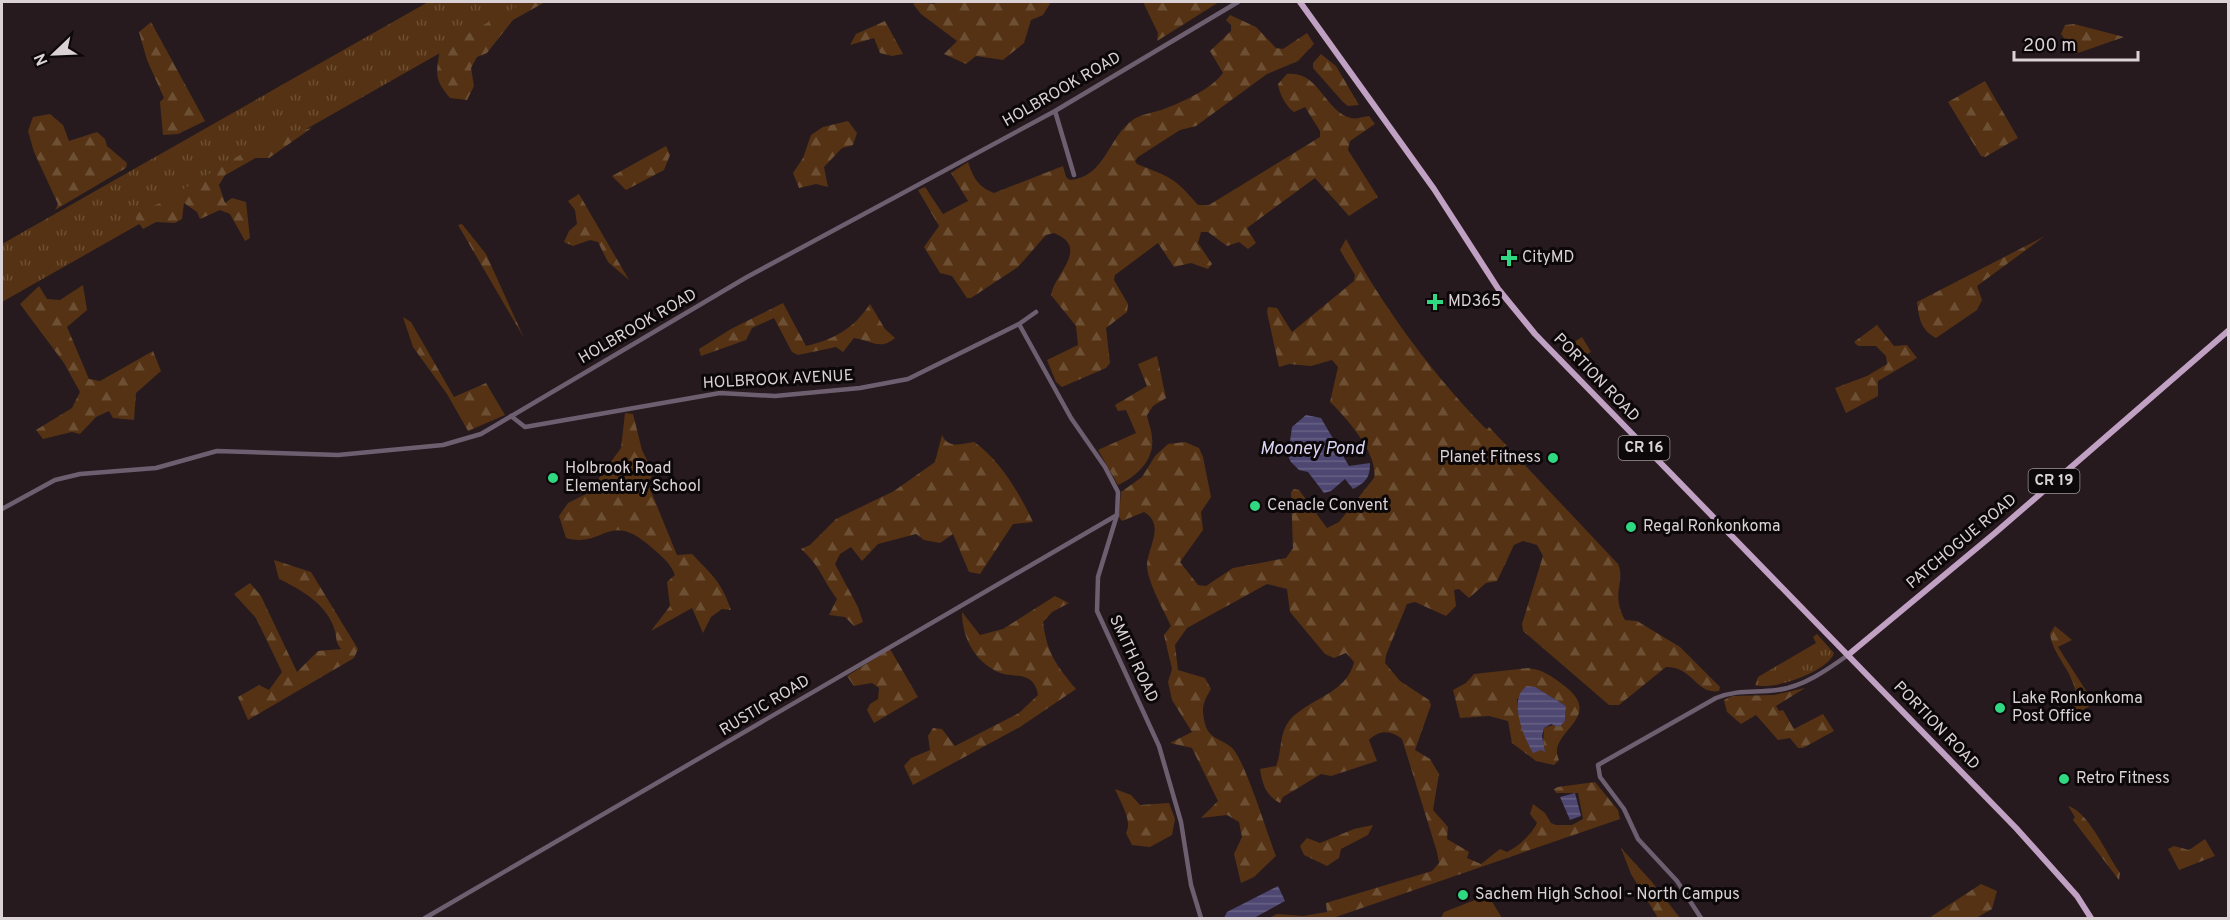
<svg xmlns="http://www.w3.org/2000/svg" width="2230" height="920" font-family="Overpass,sans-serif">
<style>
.grass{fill:url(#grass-tufts)}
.forest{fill:url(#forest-firs);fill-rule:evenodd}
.park{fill:#553213}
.water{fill:url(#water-rules)}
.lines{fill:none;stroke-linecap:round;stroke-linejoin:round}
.minor{stroke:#6e5f70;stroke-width:4.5}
.major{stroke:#c0a1c3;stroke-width:6}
.poi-dot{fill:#30d882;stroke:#0c0708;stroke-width:2}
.labels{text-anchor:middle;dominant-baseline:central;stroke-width:6;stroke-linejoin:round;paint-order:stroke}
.shield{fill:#0c0708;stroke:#9c9598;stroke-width:1.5}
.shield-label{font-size:15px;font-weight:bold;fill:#dad2d5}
.street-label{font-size:16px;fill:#dad2d5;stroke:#0c0708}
.poi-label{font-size:16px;fill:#dad2d5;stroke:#0c0708;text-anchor:start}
.water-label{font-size:18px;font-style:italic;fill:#d9d5f3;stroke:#0c0708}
</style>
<defs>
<pattern id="grass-tufts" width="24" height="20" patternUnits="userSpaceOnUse" patternTransform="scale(1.5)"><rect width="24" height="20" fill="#553213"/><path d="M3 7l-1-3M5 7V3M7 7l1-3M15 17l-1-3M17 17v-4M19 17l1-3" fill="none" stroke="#6d4f34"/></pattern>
<pattern id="forest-firs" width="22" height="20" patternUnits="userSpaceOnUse" patternTransform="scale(1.5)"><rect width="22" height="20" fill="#553213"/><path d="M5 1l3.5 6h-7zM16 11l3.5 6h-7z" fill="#6d4f34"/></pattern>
<pattern id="water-rules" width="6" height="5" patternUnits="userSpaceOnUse" patternTransform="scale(1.5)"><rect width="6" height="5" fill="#4e4772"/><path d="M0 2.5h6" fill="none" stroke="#676185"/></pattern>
</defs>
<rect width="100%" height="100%" fill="#261a1f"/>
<path class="grass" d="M 428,2 L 530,2 L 2,302 L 2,244 Z
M 1817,634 L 1834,653 C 1829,671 1773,691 1755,685 L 1758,677 L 1816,643 L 1813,637 Z"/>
<path class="forest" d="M 525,2 L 545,2 L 513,20 L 487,53 L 477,57 L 471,68 L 474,86 L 467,100 L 450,98 C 434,79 436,74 440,49 Z
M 917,2 L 934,4 L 937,2 L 1051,2 L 1043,15 L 1031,20 L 1024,43 L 1003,60 L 976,56 L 966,64 L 944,54 L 957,41 L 921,14 L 913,4 Z
M 1143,2 L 1219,2 L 1157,41 L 1158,33 Z
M 1230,15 L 1256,27 L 1276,48 L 1283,49 L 1307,33 L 1314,44 L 1298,61 L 1267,74 L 1196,126 L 1180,130 L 1138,157 L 1135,161 L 1137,164 C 1171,178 1173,176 1198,205 L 1209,205 L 1320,137 L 1320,131 L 1305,107 L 1294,112 C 1286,107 1279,93 1278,84 L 1287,74 C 1319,70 1324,111 1351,118 C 1356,120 1364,116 1369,116 L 1375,124 L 1350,141 L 1348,150 L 1378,197 L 1349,216 L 1315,178 L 1247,228 L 1256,243 L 1248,249 L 1239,242 L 1227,246 L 1208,232 L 1201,232 L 1198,243 L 1212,264 L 1208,269 L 1191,263 L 1174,267 L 1158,243 L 1115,275 L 1114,280 L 1128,304 L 1127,312 L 1106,328 L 1110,363 L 1106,368 L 1062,387 L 1056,382 L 1047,360 L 1078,345 L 1076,326 L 1051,295 C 1054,274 1091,248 1054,233 L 1046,235 L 1018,267 L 971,298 L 967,298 L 952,276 L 940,273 L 924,247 L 939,226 L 918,190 L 925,187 L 943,214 L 968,201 L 951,173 L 968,162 C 973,177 978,187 994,193 L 1063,166 L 1066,177 L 1070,180 C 1106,177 1108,136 1134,119 C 1144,113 1158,112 1169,107 C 1187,100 1212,88 1223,73 L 1210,51 L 1231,31 L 1231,25 L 1226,20 Z
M 885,21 L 903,54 L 892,56 L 880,53 L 874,38 L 850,45 L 856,34 Z
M 151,22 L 205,121 L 178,134 L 163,135 L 160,102 L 164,98 L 147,60 L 139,32 Z
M 2074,24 L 2124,37 L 2075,54 L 2061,34 L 2065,25 Z
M 1321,54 L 1336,66 L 1359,105 L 1348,106 L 1343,102 L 1313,68 L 1313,63 Z
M 1985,81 L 2018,138 L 1985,157 L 1981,156 L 1948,102 Z
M 50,114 L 63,125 L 69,141 L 97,132 L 105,139 L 107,146 L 127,163 L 126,168 L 55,210 L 58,204 L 34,152 L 28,131 L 33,117 Z
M 848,121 L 857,133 L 853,145 L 842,148 L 824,167 L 828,187 L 816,184 L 799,188 L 793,173 L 803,158 L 811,135 L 823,127 Z
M 313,127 L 269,158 L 247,158 L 228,170 L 219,185 L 225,203 L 232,198 L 246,202 L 250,238 L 245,241 L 230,214 L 220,210 L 200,219 L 197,212 L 184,203 L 182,219 L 175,223 L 156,222 L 143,229 L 133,215 L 160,203 L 250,149 Z
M 666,146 L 670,155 L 664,170 L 626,190 L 612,176 Z
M 579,194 L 629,280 L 608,262 L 598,242 L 590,240 L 573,246 L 564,242 L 569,231 L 577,224 L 575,210 L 568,201 Z
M 462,224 L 486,254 L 524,338 L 458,225 Z
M 2045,236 L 1977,286 L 1982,300 L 1977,310 L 1936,338 C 1921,330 1919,319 1917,302 Z
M 1346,239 C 1383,307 1431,372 1484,427 L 1487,429 L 1489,427 L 1618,564 C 1626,582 1610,593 1625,620 L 1637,621 L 1680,647 L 1720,687 L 1719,691 C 1696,695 1694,667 1666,667 L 1619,705 L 1609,705 L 1523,631 L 1522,624 L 1543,556 L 1537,545 L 1523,541 L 1514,545 L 1497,581 L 1486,583 L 1469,598 L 1459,589 L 1454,590 L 1456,606 L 1446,616 L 1415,602 L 1407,604 L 1386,655 L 1385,663 L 1400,681 L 1429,700 L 1431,705 L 1415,750 L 1430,759 L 1439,774 L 1433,810 L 1448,827 L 1447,839 L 1469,852 L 1467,858 L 1481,864 L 1500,849 L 1507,852 C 1519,846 1531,835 1537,823 L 1530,814 L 1533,804 L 1545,813 L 1551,823 L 1556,825 L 1572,825 L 1583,819 L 1578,793 L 1556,793 L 1554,789 L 1558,787 L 1595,782 L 1618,810 L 1620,819 L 1333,918 L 1269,918 L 1277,914 L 1303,916 L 1327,912 L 1326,903 L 1432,871 L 1439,863 L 1437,852 L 1402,739 C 1391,730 1379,730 1369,740 L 1377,761 L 1331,776 L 1321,774 L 1283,797 L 1280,803 C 1266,796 1262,783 1260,769 L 1276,766 C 1282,752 1279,734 1289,721 C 1307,699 1347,694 1354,662 L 1346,653 L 1334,658 L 1325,654 L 1290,612 L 1287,589 L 1267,584 L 1187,628 L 1175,645 L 1178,670 L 1205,678 L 1211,689 C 1205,699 1201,706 1204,719 C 1207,740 1220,737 1232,748 C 1245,760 1268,836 1276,856 L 1254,877 L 1241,883 L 1234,854 L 1242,837 L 1239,822 L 1227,815 L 1201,818 L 1218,801 L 1192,748 L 1170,743 L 1192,732 L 1172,700 L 1168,682 L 1172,669 L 1164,635 L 1171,626 C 1164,611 1146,579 1147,564 C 1149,545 1165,524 1144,512 L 1122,521 L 1119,517 L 1121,492 L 1142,477 L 1155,456 L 1168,444 L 1185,442 L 1199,448 L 1203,457 L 1211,497 L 1201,512 L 1203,530 L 1180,562 L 1198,585 L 1206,586 L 1233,568 L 1286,558 L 1293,548 L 1291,492 L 1294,489 L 1299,490 L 1327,528 L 1339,522 L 1374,478 C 1379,455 1346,417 1330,402 L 1338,367 L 1332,360 L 1311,366 L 1289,364 L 1279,367 L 1267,312 L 1268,307 L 1277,308 L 1292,332 L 1354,281 L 1355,275 L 1340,250 Z
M 83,285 L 87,310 L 67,327 L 89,379 L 100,381 L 153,351 L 161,371 L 136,393 L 134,420 L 113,418 L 109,411 L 96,417 L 80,434 L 72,432 L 43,439 L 36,430 L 72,408 L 80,392 L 64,363 L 20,304 L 39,286 L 47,299 L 60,300 Z
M 783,303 L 806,346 C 835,339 853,329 870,304 L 885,329 L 895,338 C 880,351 870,340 854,338 L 843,352 L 836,347 L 798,355 L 792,352 L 774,318 L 752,328 L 746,340 L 701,356 L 699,349 L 731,329 Z
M 403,317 L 411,322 L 454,397 L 486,383 L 505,415 L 468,431 L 447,394 L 413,347 Z
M 1877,325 L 1894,346 L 1907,345 L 1917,358 L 1878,381 L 1878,396 L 1846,413 L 1835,388 L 1867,376 L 1887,364 L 1886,356 L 1876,346 L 1858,346 L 1854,342 Z
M 1582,337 L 1591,352 L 1572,363 L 1562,350 Z
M 1157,356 L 1166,398 L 1153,406 L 1147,415 C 1148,422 1152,431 1152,438 C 1155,460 1136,477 1118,485 L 1098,450 L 1136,433 L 1126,410 L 1118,411 L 1115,405 L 1147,386 L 1138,364 Z
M 625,413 L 633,414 L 642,450 L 653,473 L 648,484 L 677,555 L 692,554 C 712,575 721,581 731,610 L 722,609 L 711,617 L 703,633 L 692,608 L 651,631 L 670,606 L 667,582 L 675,575 C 670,562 661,556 651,547 C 608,509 604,549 566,538 L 559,516 L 568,503 L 588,493 L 621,448 Z
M 942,435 C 948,449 961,444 974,442 C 1000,460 1020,494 1033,522 L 1013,524 L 980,574 L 969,572 L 953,534 L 940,543 L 924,540 L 916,534 L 878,544 L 862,561 L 851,547 L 840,554 L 835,564 L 858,607 L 863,622 L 854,626 L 845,617 L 829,615 L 837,599 C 822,579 821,567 801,549 L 810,545 L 836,519 L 894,491 L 935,462 Z
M 274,560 L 311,572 L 358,649 L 354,658 L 248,720 L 238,697 L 259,685 L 269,690 L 282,672 L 256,618 L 234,594 L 250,583 L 261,596 L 297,672 L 318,651 L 341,649 C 335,641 337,639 335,631 C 328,605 302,590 279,579 Z
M 1055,596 L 1069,603 L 1052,612 L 1043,622 C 1047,653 1056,665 1076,689 L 1020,727 L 913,785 L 904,766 L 911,758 L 930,750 L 928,736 L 933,728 L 942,729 L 955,746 L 1019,713 L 1038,695 C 1034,669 1012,679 998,672 C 974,661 962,637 962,612 L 980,635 L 1003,629 Z
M 2055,626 L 2072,640 L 2058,647 L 2094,703 L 2075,715 L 2070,701 L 2076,694 C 2073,671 2053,656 2050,634 Z
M 890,649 L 918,697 L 874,723 L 867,710 L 870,704 L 878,699 L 879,688 L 872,683 L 854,686 L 847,676 Z
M 1528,668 C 1543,670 1550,675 1562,684 C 1609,718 1545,731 1559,760 L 1554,765 L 1536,761 L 1512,743 L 1508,721 L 1489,716 L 1460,718 L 1453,690 L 1466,683 L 1474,674 ZM 1541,691 L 1566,706 L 1565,721 L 1544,728 L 1543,747 L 1538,750 L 1529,746 L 1519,717 L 1517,699 Z
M 1805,688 L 1776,706 L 1779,711 L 1783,710 L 1794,729 L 1823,714 L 1834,731 L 1803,748 L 1798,748 L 1790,738 L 1778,740 L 1756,715 L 1741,724 L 1727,712 L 1724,700 L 1732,696 L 1774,695 Z
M 1115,789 L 1131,795 L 1140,805 L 1169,803 L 1175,819 L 1172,835 L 1150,847 L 1132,845 L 1126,833 C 1133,820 1120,802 1115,789 Z
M 2068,806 C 2089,812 2107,855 2120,873 L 2119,880 L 2073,820 L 2075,817 Z
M 1373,825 L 1368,835 L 1341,849 L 1339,858 L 1327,866 L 1304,855 L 1300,846 L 1307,838 L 1320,843 L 1354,829 Z
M 2205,839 L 2215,856 L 2179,870 L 2168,849 L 2174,846 L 2189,850 Z
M 1621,848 L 1652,882 L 1680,918 L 1658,918 L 1631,874 Z
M 1981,884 L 1997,891 L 1992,909 L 1976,918 L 1929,918 Z"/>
<path class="park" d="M 1488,895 L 1502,918 L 1441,918 L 1444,912 Z"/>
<path class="water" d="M 1306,415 L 1321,418 L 1349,466 L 1370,463 C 1370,478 1366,482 1353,489 L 1345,479 L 1331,491 L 1324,493 L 1308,472 L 1299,470 L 1291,462 L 1288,456 L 1292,427 Z
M 1527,686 L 1535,687 L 1566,706 L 1565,721 L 1559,727 L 1551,724 L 1544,728 L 1542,736 L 1545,752 L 1541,750 L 1533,753 C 1524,738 1507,698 1527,686 Z
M 1575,793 L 1581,816 L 1570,820 L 1560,797 Z
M 1278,886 L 1285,901 L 1254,918 L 1224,918 L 1227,912 Z"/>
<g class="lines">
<path class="minor" d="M 1055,111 L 1074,175
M 1019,324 L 1071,418 L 1105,467 L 1118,492 L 1117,515 L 1098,577 L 1097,611 L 1159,746 L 1181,822 L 1191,885 L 1201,918
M 511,416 L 525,427 L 720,393 L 775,396 L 860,388 L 908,379 L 1019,324 L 1036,312
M 2,509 L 55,480 L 80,474 L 156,468 L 217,451 L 338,455 L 443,445 L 481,434 L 747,277 L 1055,111 L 1238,2
M 425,918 L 1117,515
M 1701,918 L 1677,881 L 1638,839 L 1624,809 L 1600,777 L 1598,765 L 1716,698 C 1739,689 1754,693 1777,690 C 1803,687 1827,670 1848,655"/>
<path class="major" d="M 1300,2 L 1434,189 L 1499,290 L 1535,334 L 2016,828 L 2077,896 L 2091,918
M 1848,655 L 1995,533 L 2228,331"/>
</g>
<g class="poi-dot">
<path d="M1506 249h6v6h6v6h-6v6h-6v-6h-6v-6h6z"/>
<path d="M1432 293h6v6h6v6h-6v6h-6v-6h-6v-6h6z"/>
<circle cx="1553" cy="458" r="6"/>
<circle cx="553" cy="478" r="6"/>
<circle cx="1255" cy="506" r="6"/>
<circle cx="1631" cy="527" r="6"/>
<circle cx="2000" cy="708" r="6"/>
<circle cx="2064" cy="779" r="6"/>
<circle cx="1463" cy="895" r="6"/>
</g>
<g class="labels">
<g class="shield">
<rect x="1618.5" y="436" width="51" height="24" rx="4.5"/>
<rect x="2028.5" y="469" width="51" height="24" rx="4.5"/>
</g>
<g class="shield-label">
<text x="1644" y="448">CR 16</text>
<text x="2054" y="481">CR 19</text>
</g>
<g class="street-label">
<text transform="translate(1062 90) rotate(-30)">HOLBROOK ROAD</text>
<text transform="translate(638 327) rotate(-30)">HOLBROOK ROAD</text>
<text transform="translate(1596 378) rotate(46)">PORTION ROAD</text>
<text transform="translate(778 380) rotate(-3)">HOLBROOK AVENUE</text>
<text transform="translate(1962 542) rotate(-40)">PATCHOGUE ROAD</text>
<text transform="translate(1133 659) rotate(65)">SMITH ROAD</text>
<text transform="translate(765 706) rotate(-31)">RUSTIC ROAD</text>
<text transform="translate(1936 726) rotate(46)">PORTION ROAD</text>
</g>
<g class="poi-label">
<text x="1522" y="258">CityMD</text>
<text x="1448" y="302">MD365</text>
<text x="1541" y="458" text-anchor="end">Planet Fitness</text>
<text x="565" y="469">Holbrook Road<tspan x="565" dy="18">Elementary School</tspan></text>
<text x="1267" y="506">Cenacle Convent</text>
<text x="1643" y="527">Regal Ronkonkoma</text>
<text x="2012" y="699">Lake Ronkonkoma<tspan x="2012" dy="18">Post Office</tspan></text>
<text x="2076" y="779">Retro Fitness</text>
<text x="1475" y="895">Sachem High School - North Campus</text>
</g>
<g class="water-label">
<text x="1312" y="449">Mooney Pond</text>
</g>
</g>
<rect width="2230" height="920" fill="none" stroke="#dad2d5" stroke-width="6"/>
<g transform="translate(54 54) rotate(247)" stroke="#0c0708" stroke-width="4.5" paint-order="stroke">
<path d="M0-4.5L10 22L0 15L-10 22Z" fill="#dad2d5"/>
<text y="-9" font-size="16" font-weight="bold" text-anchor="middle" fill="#dad2d5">N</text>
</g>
<path d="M2014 51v9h124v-9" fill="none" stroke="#dad2d5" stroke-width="3"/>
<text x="2023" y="51" font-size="18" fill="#dad2d5" stroke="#0c0708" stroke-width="4.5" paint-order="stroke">200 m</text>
</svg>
